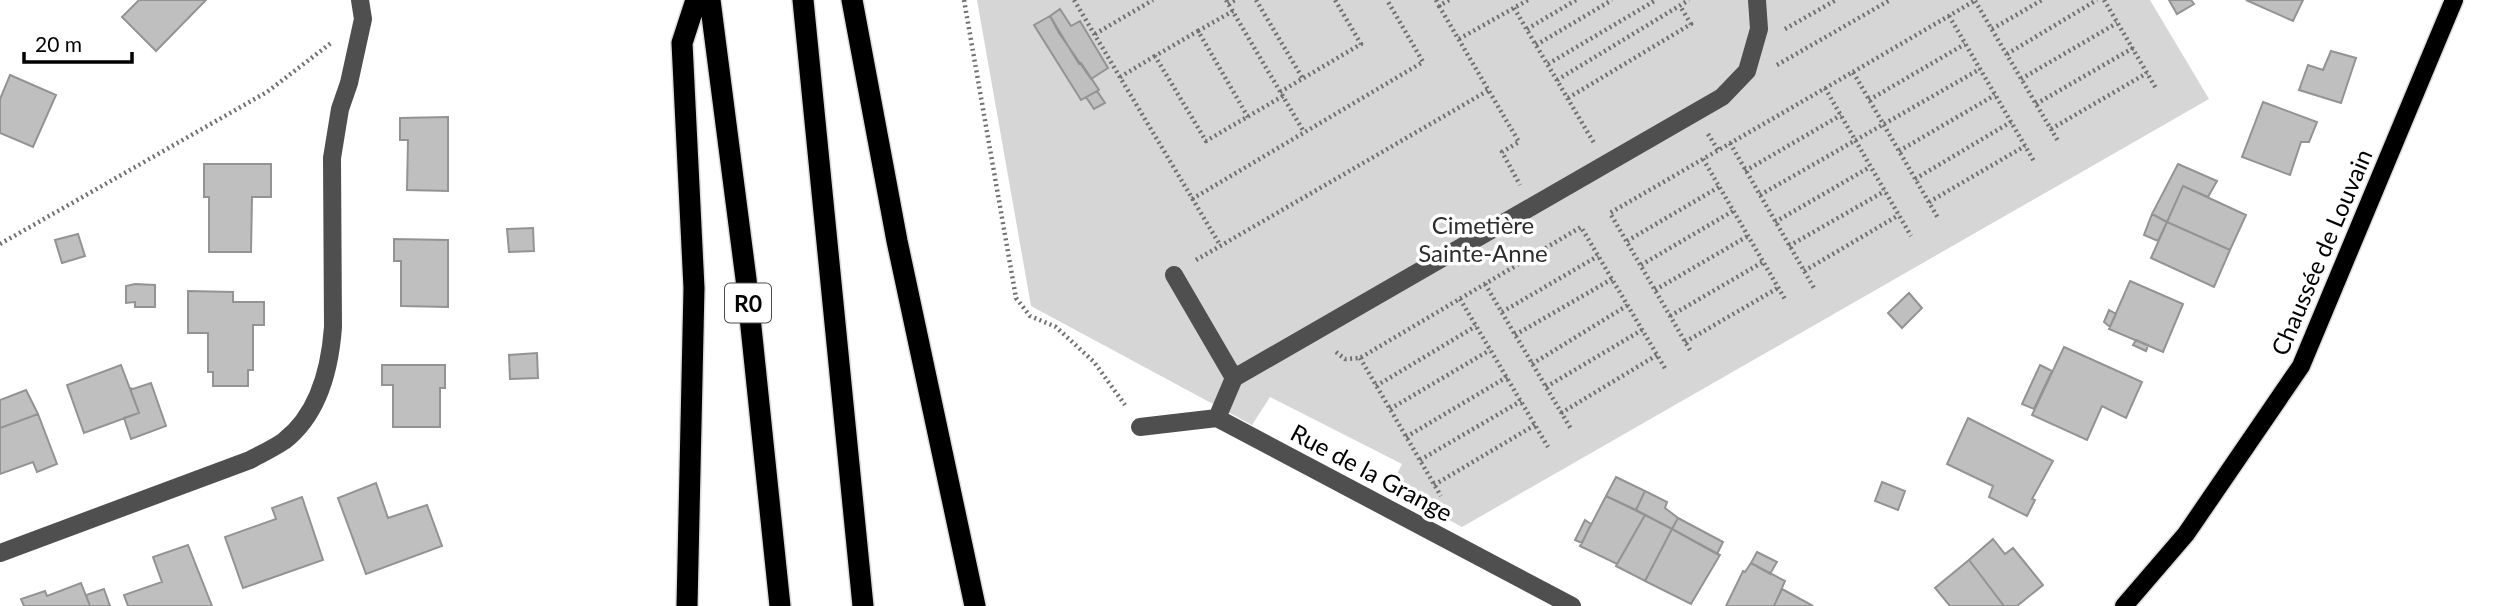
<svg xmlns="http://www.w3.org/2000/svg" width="2494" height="606" font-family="Lato,sans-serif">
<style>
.green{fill:#d6d6d6}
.building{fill:#bfbfbf;stroke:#939393;stroke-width:2}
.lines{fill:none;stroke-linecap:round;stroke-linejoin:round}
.major-casing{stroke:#dbdbdb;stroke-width:21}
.highway-casing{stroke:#dbdbdb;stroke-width:24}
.path{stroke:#717171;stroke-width:4.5;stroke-dasharray:2 3.5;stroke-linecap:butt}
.minor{stroke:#4f4f4f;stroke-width:18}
.major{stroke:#000;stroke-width:18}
.highway{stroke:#000;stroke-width:21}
.labels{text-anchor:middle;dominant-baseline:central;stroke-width:7;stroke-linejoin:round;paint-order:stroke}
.shield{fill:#fff;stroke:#4c4c4c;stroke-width:2}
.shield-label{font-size:23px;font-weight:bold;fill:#000}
.park-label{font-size:24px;fill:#2d2d2d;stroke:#fff}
.street-label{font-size:24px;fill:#000;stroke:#fff}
</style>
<rect width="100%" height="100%" fill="#fff"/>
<path class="green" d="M 977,0 L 2150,0 L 2209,99 L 1462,527 L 1390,488 L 1402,464 L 1270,397 L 1252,425 L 1031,306 Z"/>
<path class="building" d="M 139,0 L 206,0 L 156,51 L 122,17 Z
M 2169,0 L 2191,0 L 2194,4 L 2177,14 Z
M 2246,0 L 2303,0 L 2293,21 Z
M 1060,9 L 1071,26 L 1080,21 L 1108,68 L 1091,79 L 1059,33 L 1050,16 Z
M 1050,16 L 1079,64 L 1081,63 L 1099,90 L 1081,100 L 1034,25 Z
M 2331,51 L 2356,58 L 2341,103 L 2299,90 L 2308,65 L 2323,70 Z
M 10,75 L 56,95 L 33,147 L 0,133 L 0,99 Z
M 1097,91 L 1105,103 L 1094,109 L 1086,97 Z
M 2263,102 L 2317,122 L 2309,142 L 2301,142 L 2290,175 L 2242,157 Z
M 448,117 L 448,191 L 407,190 L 408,140 L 400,140 L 400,118 Z
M 204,164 L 271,164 L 271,197 L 252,197 L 251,252 L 209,252 L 209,197 L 204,197 Z
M 2178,164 L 2217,181 L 2208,197 L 2183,186 L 2167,222 L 2152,214 Z
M 2183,186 L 2246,215 L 2230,250 L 2167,222 Z
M 2152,214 L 2167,222 L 2158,241 L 2144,235 Z
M 2167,222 L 2230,250 L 2214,287 L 2151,258 Z
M 533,228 L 534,251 L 509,252 L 507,229 Z
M 78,234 L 85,256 L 62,263 L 55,240 Z
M 394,239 L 448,240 L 448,307 L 401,306 L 401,261 L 394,261 Z
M 2130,281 L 2183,304 L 2163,352 L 2109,329 Z
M 135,284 L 155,285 L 155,307 L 135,307 L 135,302 L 126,303 L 126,286 Z
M 188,291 L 233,292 L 233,302 L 264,302 L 264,325 L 253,325 L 253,370 L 248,370 L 248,386 L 213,386 L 213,372 L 208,372 L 208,333 L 188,333 Z
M 1909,293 L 1922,308 L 1902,328 L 1888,313 Z
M 2109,310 L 2116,314 L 2110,327 L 2104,322 Z
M 2136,340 L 2148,345 L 2146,351 L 2133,345 Z
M 2064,347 L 2142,382 L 2126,418 L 2102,406 L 2087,440 L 2032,415 Z
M 537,353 L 538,378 L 510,379 L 509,355 Z
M 121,365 L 139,413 L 84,433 L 67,385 Z
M 382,365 L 445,365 L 445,388 L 440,388 L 440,427 L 393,427 L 393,385 L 382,385 Z
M 2040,365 L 2052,371 L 2034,409 L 2022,404 Z
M 151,383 L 166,426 L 131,439 L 124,418 L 139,413 L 130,388 L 133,389 Z
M 26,390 L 38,414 L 0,428 L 0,400 Z
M 38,414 L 57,464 L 37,472 L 33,462 L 0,474 L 0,428 Z
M 1968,418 L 2053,461 L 2032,499 L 2035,500 L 2027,516 L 1989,497 L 1993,486 L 1947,464 Z
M 1616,477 L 1645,491 L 1636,510 L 1606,496 Z
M 1882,482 L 1905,491 L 1898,510 L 1875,501 Z
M 376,483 L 388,518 L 427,505 L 442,546 L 366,574 L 338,498 Z
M 1645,491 L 1667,502 L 1665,508 L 1678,518 L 1672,529 L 1636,510 Z
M 1606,496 L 1645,515 L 1617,564 L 1580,546 Z
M 302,497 L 323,560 L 243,588 L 225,537 L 276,519 L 272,508 Z
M 1645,515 L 1672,529 L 1645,581 L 1616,566 Z
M 1678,518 L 1723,542 L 1717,554 L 1672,529 Z
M 1585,520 L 1591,524 L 1582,543 L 1575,540 Z
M 1672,529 L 1720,555 L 1691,604 L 1645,581 Z
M 1993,539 L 2005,554 L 2013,548 L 2043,585 L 2017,606 L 2004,606 L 1969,560 Z
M 188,545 L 212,606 L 128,606 L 124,595 L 162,582 L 153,557 Z
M 1757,552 L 1777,562 L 1770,574 L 1751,563 Z
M 1969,560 L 2004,606 L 1950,606 L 1935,588 Z
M 1751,563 L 1785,581 L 1774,606 L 1726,606 L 1743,571 L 1745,572 Z
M 81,583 L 90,606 L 24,606 L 21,599 L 45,591 L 47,596 Z
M 104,589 L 110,606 L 90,606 L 86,595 Z
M 1782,589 L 1813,606 L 1774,606 Z"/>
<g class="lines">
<defs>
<path id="major" d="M 2124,606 L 2186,534 L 2301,366 L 2454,0"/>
<path id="highway" d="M 710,0 L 746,279 L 780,606
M 803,0 L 863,606
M 852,0 L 897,241 L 975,606
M 687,606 L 694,288 L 682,43 L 696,0"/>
</defs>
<use href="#major" class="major-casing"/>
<use href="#highway" class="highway-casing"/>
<path class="path" d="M 964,0 L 1016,298 L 1030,316 L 1056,327 L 1094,362 L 1125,405
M 1074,0 L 1220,245
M 1226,0 L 1304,132
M 1256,0 L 1303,79
M 1436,0 L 1439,6 L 1449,0
M 2104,0 L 2157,90
M 1975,1 L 2058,141
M 1228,4 L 1235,0
M 1439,6 L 1519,142 L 1502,152 L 1520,185
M 1514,8 L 1594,143
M 1949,16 L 2035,163
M 1527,29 L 1576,0
M 1785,29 L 1836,0
M 1992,29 L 2042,0
M 1198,31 L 1233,11
M 1095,34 L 1153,0
M 1459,39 L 1528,0
M 1536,45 L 1612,0
M 2007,54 L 2097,0
M 1548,64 L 1656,0
M 1777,65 L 1890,0
M 1853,72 L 1976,0
M 1120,77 L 1155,56
M 2021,79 L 2117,23
M 1557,80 L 1689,0
M 1825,88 L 1911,236
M 1280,92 L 1361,44 L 1335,0
M 1568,98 L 1691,24 L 1680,6
M 1869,100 L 1965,44
M 2036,104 L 2133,48
M 1248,117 L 1198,31 L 1155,56 L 1206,141 L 1283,96
M 2051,129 L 2147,73
M 1708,134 L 1718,150
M 1730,143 L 1814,288
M 1899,151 L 1995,95
M 1703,159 L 1786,301
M 1745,171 L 1841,115
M 1915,179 L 2011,122
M 1760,195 L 1980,69
M 1192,199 L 1423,62 L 1387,0
M 1929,202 L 2025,146
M 1775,222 L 1870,167
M 1627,241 L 1719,187
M 0,244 L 267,92 L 331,43
M 1789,246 L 1885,191
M 1196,260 L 1489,90
M 1641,265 L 1733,211
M 1804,271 L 1899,215
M 1485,284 L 1571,429
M 1655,290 L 1748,236
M 1460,299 L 1548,447
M 1502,312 L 1598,256
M 1670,316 L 1763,262
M 1515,335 L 1612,279
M 1685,342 L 1778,288
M 1690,350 L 1610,213 L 1853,72 L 1938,218
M 1336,352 L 1345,359 L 1360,358 L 1581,227 L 1666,370
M 1360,358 L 1441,496
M 1532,364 L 1628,305
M 1376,386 L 1476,326
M 1546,387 L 1642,330
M 1390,409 L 1490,350
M 1561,413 L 1657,355
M 1406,437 L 1507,377
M 1420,460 L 1521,401
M 1434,485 L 1535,425"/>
<path class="minor" d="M 1174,275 L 1234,378 L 1722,97 L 1747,71 L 1759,29 L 1757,0
M 1217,418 L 1234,378
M 1140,427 L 1217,418 L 1572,606
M 0,553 L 250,460 C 261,454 274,448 284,441 C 319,414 330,368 333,327 L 332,158 L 340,109 L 349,83 L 363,19 L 360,0"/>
<use href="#major" class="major"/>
<use href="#highway" class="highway"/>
</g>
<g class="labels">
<rect class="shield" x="725" y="283.5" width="46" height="39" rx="5"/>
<g class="shield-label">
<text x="748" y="303">R0</text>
</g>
<g class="park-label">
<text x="1483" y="224">Cimetière<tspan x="1483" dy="28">Sainte-Anne</tspan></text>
</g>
<g class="street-label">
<text transform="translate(2321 252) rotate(-67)">Chaussée de Louvain</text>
<text transform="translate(1372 472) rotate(28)">Rue de la Grange</text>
</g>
</g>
<path d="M24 52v10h108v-10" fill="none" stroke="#000000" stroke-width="3.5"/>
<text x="35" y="52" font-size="21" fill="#000000" stroke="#ffffff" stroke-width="5" paint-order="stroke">20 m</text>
</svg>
